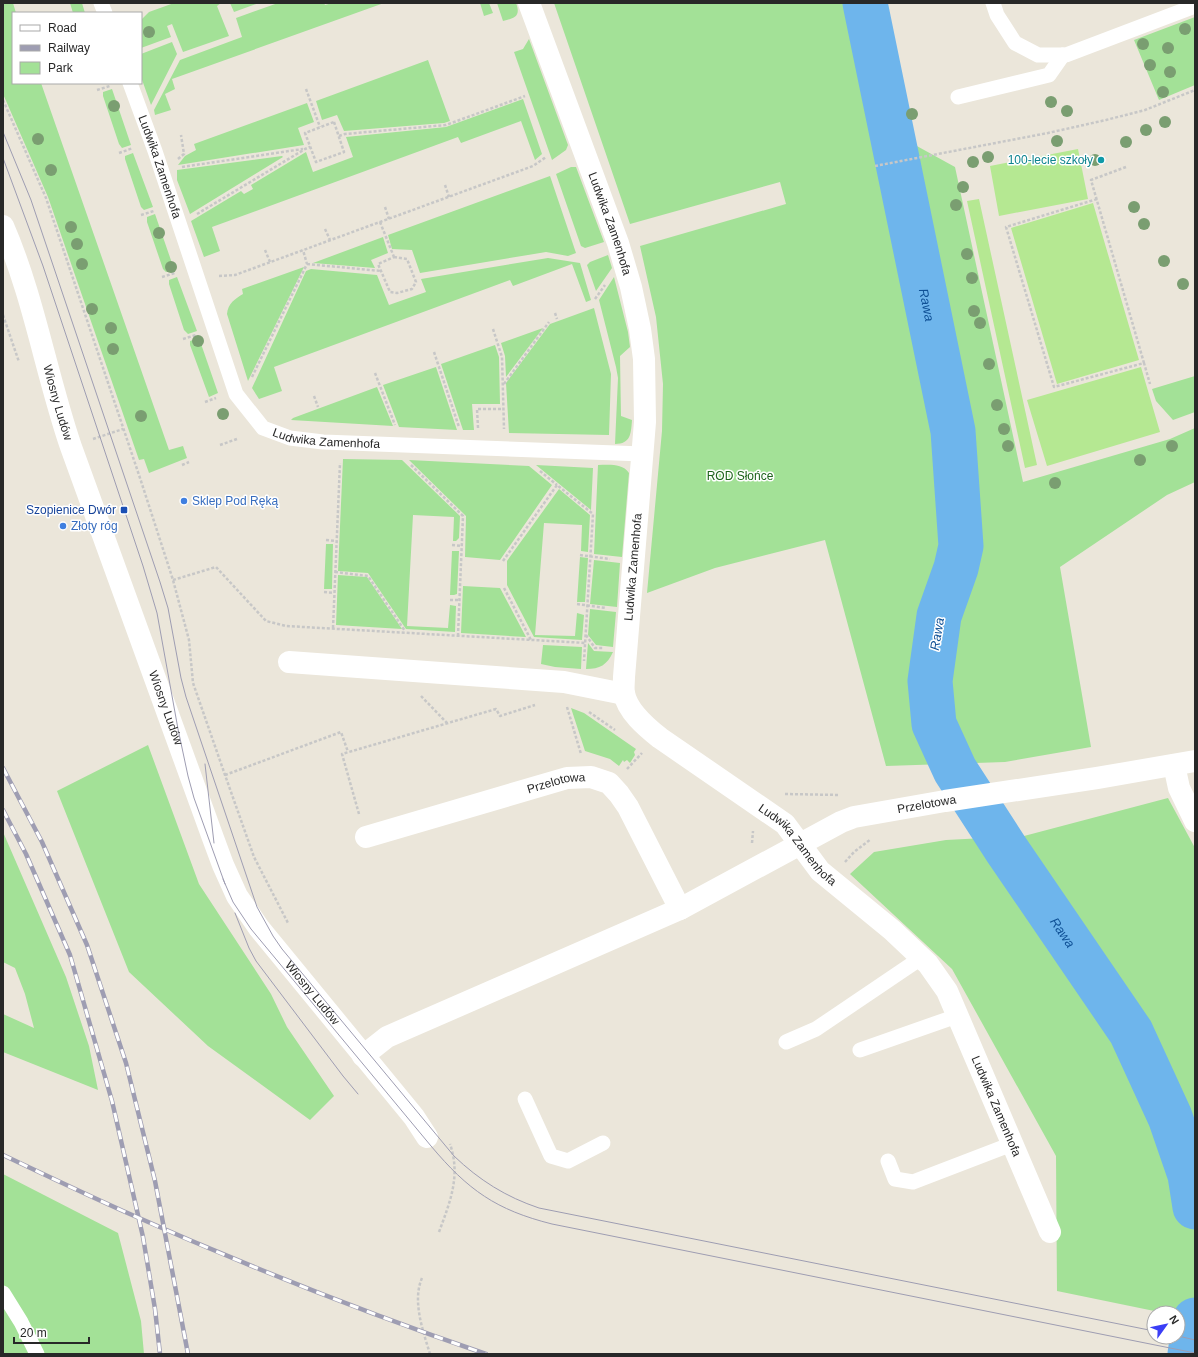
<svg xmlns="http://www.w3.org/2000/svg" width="1198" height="1357" font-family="Arial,sans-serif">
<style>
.green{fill:#a3e197}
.pitch{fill:#b5e892}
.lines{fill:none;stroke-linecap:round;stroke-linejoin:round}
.river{stroke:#6eb5ec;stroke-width:45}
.path{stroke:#c7c7c7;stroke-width:2.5;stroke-dasharray:3 2;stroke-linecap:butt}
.service{stroke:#fff;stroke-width:15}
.minor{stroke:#fff;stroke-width:22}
.tertiary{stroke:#fff;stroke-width:22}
.tram{stroke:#9e9db2;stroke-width:1}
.rail-casing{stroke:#9e9db2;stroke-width:4.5}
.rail{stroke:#fff;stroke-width:3;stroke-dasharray:9;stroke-linecap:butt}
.tree{fill:#7a9e71}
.culture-dot{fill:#0f9aa8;stroke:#fff;stroke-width:1.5}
.shop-dot{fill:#3f7fe0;stroke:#fff;stroke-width:1.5}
.transit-dot{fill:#1a4fb4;stroke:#fff;stroke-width:1.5}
.labels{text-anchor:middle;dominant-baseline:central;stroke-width:3;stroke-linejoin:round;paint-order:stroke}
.culture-label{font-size:12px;fill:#0d838f;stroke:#fff;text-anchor:end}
.street-label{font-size:12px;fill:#282828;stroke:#fff}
.park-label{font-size:12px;fill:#1d631b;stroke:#fff}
.shop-label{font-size:12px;fill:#366cbe;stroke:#fff;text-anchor:start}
.transit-label{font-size:12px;fill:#164399;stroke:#fff;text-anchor:end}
.water-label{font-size:13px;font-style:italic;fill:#0f5095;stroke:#fff}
</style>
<rect width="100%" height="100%" fill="#ebe6da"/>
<path class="green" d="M 3,3 L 13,3 L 16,13 L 13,13 L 13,83 L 41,83 L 169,450 L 183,446 L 187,458 L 149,473 L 144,459 L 139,460 L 48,197 L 3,94 Z
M 70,3 L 82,3 L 85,13 L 73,13 Z
M 174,3 L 221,3 L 217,6 L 229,36 L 183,52 L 172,24 L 167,26 L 171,37 L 141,48 L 141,20 L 149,12 Z
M 230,3 L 259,3 L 234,12 Z
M 278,3 L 324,3 L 325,5 L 332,3 L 384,3 L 172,79 L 175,89 L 165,94 L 171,110 L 155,115 L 154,110 L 180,60 L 242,37 L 236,18 Z
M 480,3 L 489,3 L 493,13 L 484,16 Z
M 497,3 L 516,3 C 521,16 515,18 503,21 Z
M 554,3 L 883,3 L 915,145 L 955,167 L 1023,482 L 1170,439 L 1195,428 L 1195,482 L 1167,495 L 1060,567 L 1091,747 L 1005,762 L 886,766 L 825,540 L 715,568 L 647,593 L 662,431 L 663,384 L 656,317 L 640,246 L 786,204 L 780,182 L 630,224 Z
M 1195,17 L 1195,85 L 1159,100 L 1134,40 Z
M 529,39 L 568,145 L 566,150 L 552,160 L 514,52 L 523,49 Z
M 172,42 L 177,54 L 151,105 L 141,77 L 141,54 Z
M 428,60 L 450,121 L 444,123 L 344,131 L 337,115 L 322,120 L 316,101 Z
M 112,89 L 131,145 L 122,148 L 119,144 L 103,96 L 103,92 Z
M 523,99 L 542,154 L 535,160 L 521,121 L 461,143 L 458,137 L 212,227 L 220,251 L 204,257 L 191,221 L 241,191 L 244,194 L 253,189 L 251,185 L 306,152 L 313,172 L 353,157 L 346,137 L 446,127 Z
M 307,103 L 314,122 L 298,128 L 304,145 L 178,165 L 185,156 L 196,150 L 194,144 Z
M 133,153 L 153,207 L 144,210 L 141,207 L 125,159 L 125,156 Z
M 282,156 L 283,157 L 190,214 L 177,180 L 177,170 Z
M 571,167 L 576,167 L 604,242 L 585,248 L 581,246 L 556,174 Z
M 550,176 L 576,253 L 568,256 L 546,252 L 420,273 L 412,250 L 392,249 L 388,235 Z
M 155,214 L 174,269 L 166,272 L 163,269 L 147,222 L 147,217 Z
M 383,237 L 388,253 L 371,260 L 375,268 L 313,263 Z
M 608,255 L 612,268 L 596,291 L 587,265 L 590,262 Z
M 548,258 L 580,263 L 591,300 L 586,302 L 572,264 L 513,286 L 510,280 L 274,367 L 282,391 L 259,399 L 252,388 L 306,271 L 311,269 L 377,275 L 389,305 L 426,292 L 421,279 Z
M 304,267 L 248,381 L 227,314 C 228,303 235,299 243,294 L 242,289 Z
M 177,277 L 197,331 L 188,334 L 184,330 L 169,284 L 169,280 Z
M 614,277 L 628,332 L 630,347 L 620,356 L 621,416 L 632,420 C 631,433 631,444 615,444 L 618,378 L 616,367 L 599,300 Z
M 594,308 L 611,374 L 609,435 L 509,433 L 506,383 L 550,324 Z
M 543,328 L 506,377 L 505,356 L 501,343 Z
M 199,338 L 218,393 L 209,397 L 190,345 L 190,341 Z
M 495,345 L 499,357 L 500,404 L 472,404 L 474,430 L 463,430 L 441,364 Z
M 436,367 L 457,430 L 399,427 L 383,385 Z
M 1195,376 L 1195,412 L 1173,420 L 1156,401 L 1152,389 Z
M 377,387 L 393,426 L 291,420 L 293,418 Z
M 343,459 L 402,460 L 460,516 L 459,538 L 456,541 L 453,541 L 454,517 L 413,515 L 407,626 L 448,628 L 450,605 L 456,606 L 455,632 L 406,629 L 368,573 L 338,571 Z
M 409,460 L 529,466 L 552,485 L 500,560 L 465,557 L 466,516 Z
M 536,465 L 593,468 L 591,510 Z
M 598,465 C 609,465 622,463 629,473 L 622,557 L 594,554 Z
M 559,489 L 590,515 L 588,552 L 581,551 L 582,525 L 544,523 L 535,635 L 575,636 L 577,613 L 584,615 L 582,640 L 534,637 L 507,585 L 507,561 Z
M 326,544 L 333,544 L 332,589 L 324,589 Z
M 452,551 L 459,551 L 457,594 L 454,595 L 450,595 Z
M 580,557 L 588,558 L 585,602 L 577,602 Z
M 594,560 L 620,563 L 617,607 L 590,604 Z
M 338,575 L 367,577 L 402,629 L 336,625 Z
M 463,586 L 500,588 L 526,637 L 461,633 Z
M 590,609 L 616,612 L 613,647 L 596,645 L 588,635 Z
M 588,643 L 594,651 L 613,652 C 607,665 600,669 586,669 Z
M 543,645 L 582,647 L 581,669 L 555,667 L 541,664 Z
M 571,708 L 584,713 L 636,749 L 634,752 L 635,755 L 630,763 L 627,760 L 624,762 L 623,760 L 619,766 L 610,759 L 585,751 Z
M 148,745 L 199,884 L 271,994 L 287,1027 L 334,1096 L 310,1120 L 208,1046 L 129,972 L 57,791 Z
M 1168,798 L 1195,848 L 1195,1319 L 1178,1316 L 1178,1313 L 1164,1313 L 1057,1291 L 1056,1156 L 952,969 L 850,874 L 874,852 L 946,840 L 1024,836 Z
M 3,832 L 66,977 L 89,1046 L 98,1090 L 3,1052 L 3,1014 L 34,1028 L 25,994 L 15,968 L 3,962 Z
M 3,1174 L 118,1233 L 141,1321 L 144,1354 L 3,1354 Z"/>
<path class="pitch" d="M 1078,149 L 1088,199 L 999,216 L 990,166 Z
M 979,199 L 1037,465 L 1025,468 L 967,201 Z
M 1093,203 L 1139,360 L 1057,384 L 1011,228 Z
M 1141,367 L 1160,432 L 1047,466 L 1027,400 Z"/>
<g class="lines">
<g class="river">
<path id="s1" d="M 865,3 L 953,431 L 961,546 L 956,568 L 939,616 L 930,681 L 934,724 L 955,770 L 1006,849 L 1131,1032 L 1170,1117 L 1190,1175 L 1195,1207"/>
<path d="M 1190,1354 L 1195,1320"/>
</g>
<path class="path" d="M 306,89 L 320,127
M 97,90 L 110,86
M 3,100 L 46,198 L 141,481 L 173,580 L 189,640 L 193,683 L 225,775 L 254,857 L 288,923
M 334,122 L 344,152 L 316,162 L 305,133 Z
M 339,136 L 345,134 L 446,125 L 525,96
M 119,153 L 133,148
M 178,159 L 184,154 L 181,135
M 875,166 L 1048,133 L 1106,120 L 1145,110 L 1195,90
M 182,167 L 303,149
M 1126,167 L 1091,180 L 1144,363
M 445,185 L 449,197
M 1097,199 L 1006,227 L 1054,387 L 1144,363 L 1150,384
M 385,207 L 389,219
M 197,214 L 305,149 L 310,147
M 141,215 L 154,211
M 380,222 L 394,257
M 325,229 L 330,240
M 265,250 L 270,262
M 394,257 L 407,259 L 416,282 L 412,289 L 397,293 L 390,292 L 378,264 Z
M 307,264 L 381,271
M 219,276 L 235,275 L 533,166 L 546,157
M 162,277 L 175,273
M 595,299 L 605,285
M 555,313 L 557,319
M 3,315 L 19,362
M 493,329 L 502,357 L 504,429
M 183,339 L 196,335
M 434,352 L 459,427
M 375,373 L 395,425
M 252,377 L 307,264 L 303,250
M 504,384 L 549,322
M 314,396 L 318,407
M 205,402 L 216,398
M 478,428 L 477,409 L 503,409
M 93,439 L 123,429
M 220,445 L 237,439
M 182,465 L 189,462
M 411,465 L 463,516 L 458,635
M 540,471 L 557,485
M 326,540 L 336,541
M 452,545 L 462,546
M 580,555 L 610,559
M 503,561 L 557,485 L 593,514 L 584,661
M 335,572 L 368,576 L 405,631
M 173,580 L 216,567 L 266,621 L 286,626 L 586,643
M 504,588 L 531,640
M 324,592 L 334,593
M 450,600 L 459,600
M 577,604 L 606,608
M 333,628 L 340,463
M 586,635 L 595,648 L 603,648
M 421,696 L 447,723
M 567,707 L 581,754
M 589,712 L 615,730
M 627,769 L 642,753
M 225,775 L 341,732 L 348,752
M 785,794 L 840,795
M 359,814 L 342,754 L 496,709 L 500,716 L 535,705
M 752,843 L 753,831
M 845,862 L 854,852 L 871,839
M 439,1232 C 450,1202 461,1176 450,1144
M 422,1278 C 412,1301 423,1331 430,1354"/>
<g class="service">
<path d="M 101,3 L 105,13"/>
<path d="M 993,3 L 997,15 L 1015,43 L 1038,55 L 1066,55 L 1195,6"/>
<path id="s2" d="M 130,83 L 155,151 L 236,394 L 263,428 L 290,438 L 323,442 L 643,454"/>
<path d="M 958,97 L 1049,75 L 1063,55"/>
<path d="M 786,1042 L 816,1029 L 921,958"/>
<path d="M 860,1050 L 957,1016"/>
<path d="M 525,1099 L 551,1156 L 568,1161 L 603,1143"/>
<path d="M 888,1161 L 895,1179 L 913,1182 L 1012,1144"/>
<path d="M 3,1293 L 21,1322 L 37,1354"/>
</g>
<g class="minor">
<path id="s3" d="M 529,3 L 618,243 L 631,287 L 640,329 L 644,359 L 645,422 L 624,677 C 624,682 623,688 624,693 C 627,711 646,727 660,738 L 785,824 L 820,871 L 892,930 L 928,964 L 947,991 L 1050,1232"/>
<path d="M 289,662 L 564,682 L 624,694"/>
<path d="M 1174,765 L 1179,788 L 1195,821"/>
<path id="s4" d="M 366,837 L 567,778 L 591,777 L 609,783 L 619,794 L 628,807 L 680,909"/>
</g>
<g class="tertiary">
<path id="s5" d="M 3,226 C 34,297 46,374 71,447 L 213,838 L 223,865 L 237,896 L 259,928 L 414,1117 L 427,1137"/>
<path id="s6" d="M 363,1056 L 387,1037 L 680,909 L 841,822 L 854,817 L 945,801 L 1097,778 L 1195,761"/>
</g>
<path class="tram" d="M 3,132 L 31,200 L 160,582 L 168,608 L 181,678 L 186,697 L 257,907 L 273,936 L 282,949 L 454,1156 C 479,1180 506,1197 539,1208 L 1154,1331
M 3,158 L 43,266 L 143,566 L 157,613 L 178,729 L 188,776 L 194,798 L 225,884
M 205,764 L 214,843
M 223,879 L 233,902 L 251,929 L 431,1146 C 468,1190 496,1210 552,1224 L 1195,1353
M 235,913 L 249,948 L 256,961 L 343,1076 L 358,1094
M 1178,1336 L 1195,1340"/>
<defs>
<path id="rail" d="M 3,768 L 42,842 L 87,945 L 126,1063 L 155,1181 L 188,1354
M 3,810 L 26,854 L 70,955 L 112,1101 L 143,1237 L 155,1309 L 160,1354
M 3,1155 C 43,1174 83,1193 123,1211 C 242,1264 363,1312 486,1354"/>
</defs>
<use href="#rail" class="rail-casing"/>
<use href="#rail" class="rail"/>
</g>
<g class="tree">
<circle cx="1185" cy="29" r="6"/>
<circle cx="149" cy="32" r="6"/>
<circle cx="1143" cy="44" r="6"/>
<circle cx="1168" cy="48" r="6"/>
<circle cx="1150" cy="65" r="6"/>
<circle cx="1170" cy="72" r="6"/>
<circle cx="1163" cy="92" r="6"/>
<circle cx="1051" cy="102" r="6"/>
<circle cx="114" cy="106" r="6"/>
<circle cx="1067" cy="111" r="6"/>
<circle cx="912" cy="114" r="6"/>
<circle cx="1165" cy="122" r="6"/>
<circle cx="1146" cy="130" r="6"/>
<circle cx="38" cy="139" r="6"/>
<circle cx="1057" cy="141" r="6"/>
<circle cx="1126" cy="142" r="6"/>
<circle cx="988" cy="157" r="6"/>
<circle cx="1095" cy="160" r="6"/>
<circle cx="973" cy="162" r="6"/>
<circle cx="51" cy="170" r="6"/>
<circle cx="963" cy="187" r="6"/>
<circle cx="956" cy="205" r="6"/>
<circle cx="1134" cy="207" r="6"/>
<circle cx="1144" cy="224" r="6"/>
<circle cx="71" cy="227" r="6"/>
<circle cx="159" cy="233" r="6"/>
<circle cx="77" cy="244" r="6"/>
<circle cx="967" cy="254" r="6"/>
<circle cx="1164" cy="261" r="6"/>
<circle cx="82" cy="264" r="6"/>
<circle cx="171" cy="267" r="6"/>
<circle cx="972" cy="278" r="6"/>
<circle cx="1183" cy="284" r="6"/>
<circle cx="92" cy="309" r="6"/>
<circle cx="974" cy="311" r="6"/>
<circle cx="980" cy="323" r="6"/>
<circle cx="111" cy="328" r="6"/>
<circle cx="198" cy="341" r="6"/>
<circle cx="113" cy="349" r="6"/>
<circle cx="989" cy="364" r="6"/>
<circle cx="997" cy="405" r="6"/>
<circle cx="223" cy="414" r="6"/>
<circle cx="141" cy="416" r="6"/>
<circle cx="1004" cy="429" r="6"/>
<circle cx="1008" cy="446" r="6"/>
<circle cx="1172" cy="446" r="6"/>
<circle cx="1140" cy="460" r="6"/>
<circle cx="1055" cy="483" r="6"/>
</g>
<circle class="culture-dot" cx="1101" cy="160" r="4"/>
<g class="shop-dot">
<circle cx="184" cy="501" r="4"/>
<circle cx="63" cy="526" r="4"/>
</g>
<rect class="transit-dot" x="120" y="506" width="8" height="8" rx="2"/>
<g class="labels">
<g class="culture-label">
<text x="1093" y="160">100-lecie szkoły</text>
</g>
<g class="street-label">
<text stroke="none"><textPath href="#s2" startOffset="89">Ludwika Zamenhofa</textPath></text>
<text stroke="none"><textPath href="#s3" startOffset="235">Ludwika Zamenhofa</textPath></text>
<text stroke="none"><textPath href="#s5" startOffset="185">Wiosny Ludów</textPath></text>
<text stroke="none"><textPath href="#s2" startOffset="437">Ludwika Zamenhofa</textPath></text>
<text transform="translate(633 567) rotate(-85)">Ludwika Zamenhofa</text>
<text stroke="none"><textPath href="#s5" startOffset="509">Wiosny Ludów</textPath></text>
<text stroke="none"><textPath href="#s4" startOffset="198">Przelotowa</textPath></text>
<text stroke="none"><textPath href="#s6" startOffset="621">Przelotowa</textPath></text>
<text stroke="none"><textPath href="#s3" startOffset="944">Ludwika Zamenhofa</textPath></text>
<text stroke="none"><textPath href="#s5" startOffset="833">Wiosny Ludów</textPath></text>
<text stroke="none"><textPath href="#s3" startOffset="1280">Ludwika Zamenhofa</textPath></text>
</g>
<g class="park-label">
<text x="740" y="476">ROD Słońce</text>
</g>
<g class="shop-label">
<text x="192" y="501">Sklep Pod Ręką</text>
<text x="71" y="526">Złoty róg</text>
</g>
<g class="transit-label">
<text x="116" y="510">Szopienice Dwór</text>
</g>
<g class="water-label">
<text stroke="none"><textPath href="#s1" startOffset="308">Rawa</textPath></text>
<text transform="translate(937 634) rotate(-81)">Rawa</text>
<text stroke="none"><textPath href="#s1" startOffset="980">Rawa</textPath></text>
</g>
</g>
<rect width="1198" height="1357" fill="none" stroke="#282828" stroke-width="8"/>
<rect x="12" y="12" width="130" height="72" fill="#ffffff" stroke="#a9a9a9"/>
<rect x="20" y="25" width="20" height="6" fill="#ffffff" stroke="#a9a9a9"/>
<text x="48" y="32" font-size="12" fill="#282828">Road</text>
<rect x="20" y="45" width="20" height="6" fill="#9e9db2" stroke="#a9a9a9"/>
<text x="48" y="52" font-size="12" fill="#282828">Railway</text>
<rect x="20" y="62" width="20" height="12" fill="#a3e197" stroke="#a9a9a9"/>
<text x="48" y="72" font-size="12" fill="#282828">Park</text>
<g transform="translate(1166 1325) rotate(57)"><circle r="19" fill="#ffffff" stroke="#a9a9a9"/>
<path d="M0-3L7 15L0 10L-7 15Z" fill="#3b3ef6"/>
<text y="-6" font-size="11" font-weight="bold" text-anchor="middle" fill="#282828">N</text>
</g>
<path d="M14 1337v6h75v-6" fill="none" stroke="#282828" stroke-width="2"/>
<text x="20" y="1337" font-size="12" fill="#282828" stroke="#ffffff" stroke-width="3" paint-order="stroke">20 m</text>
</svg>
